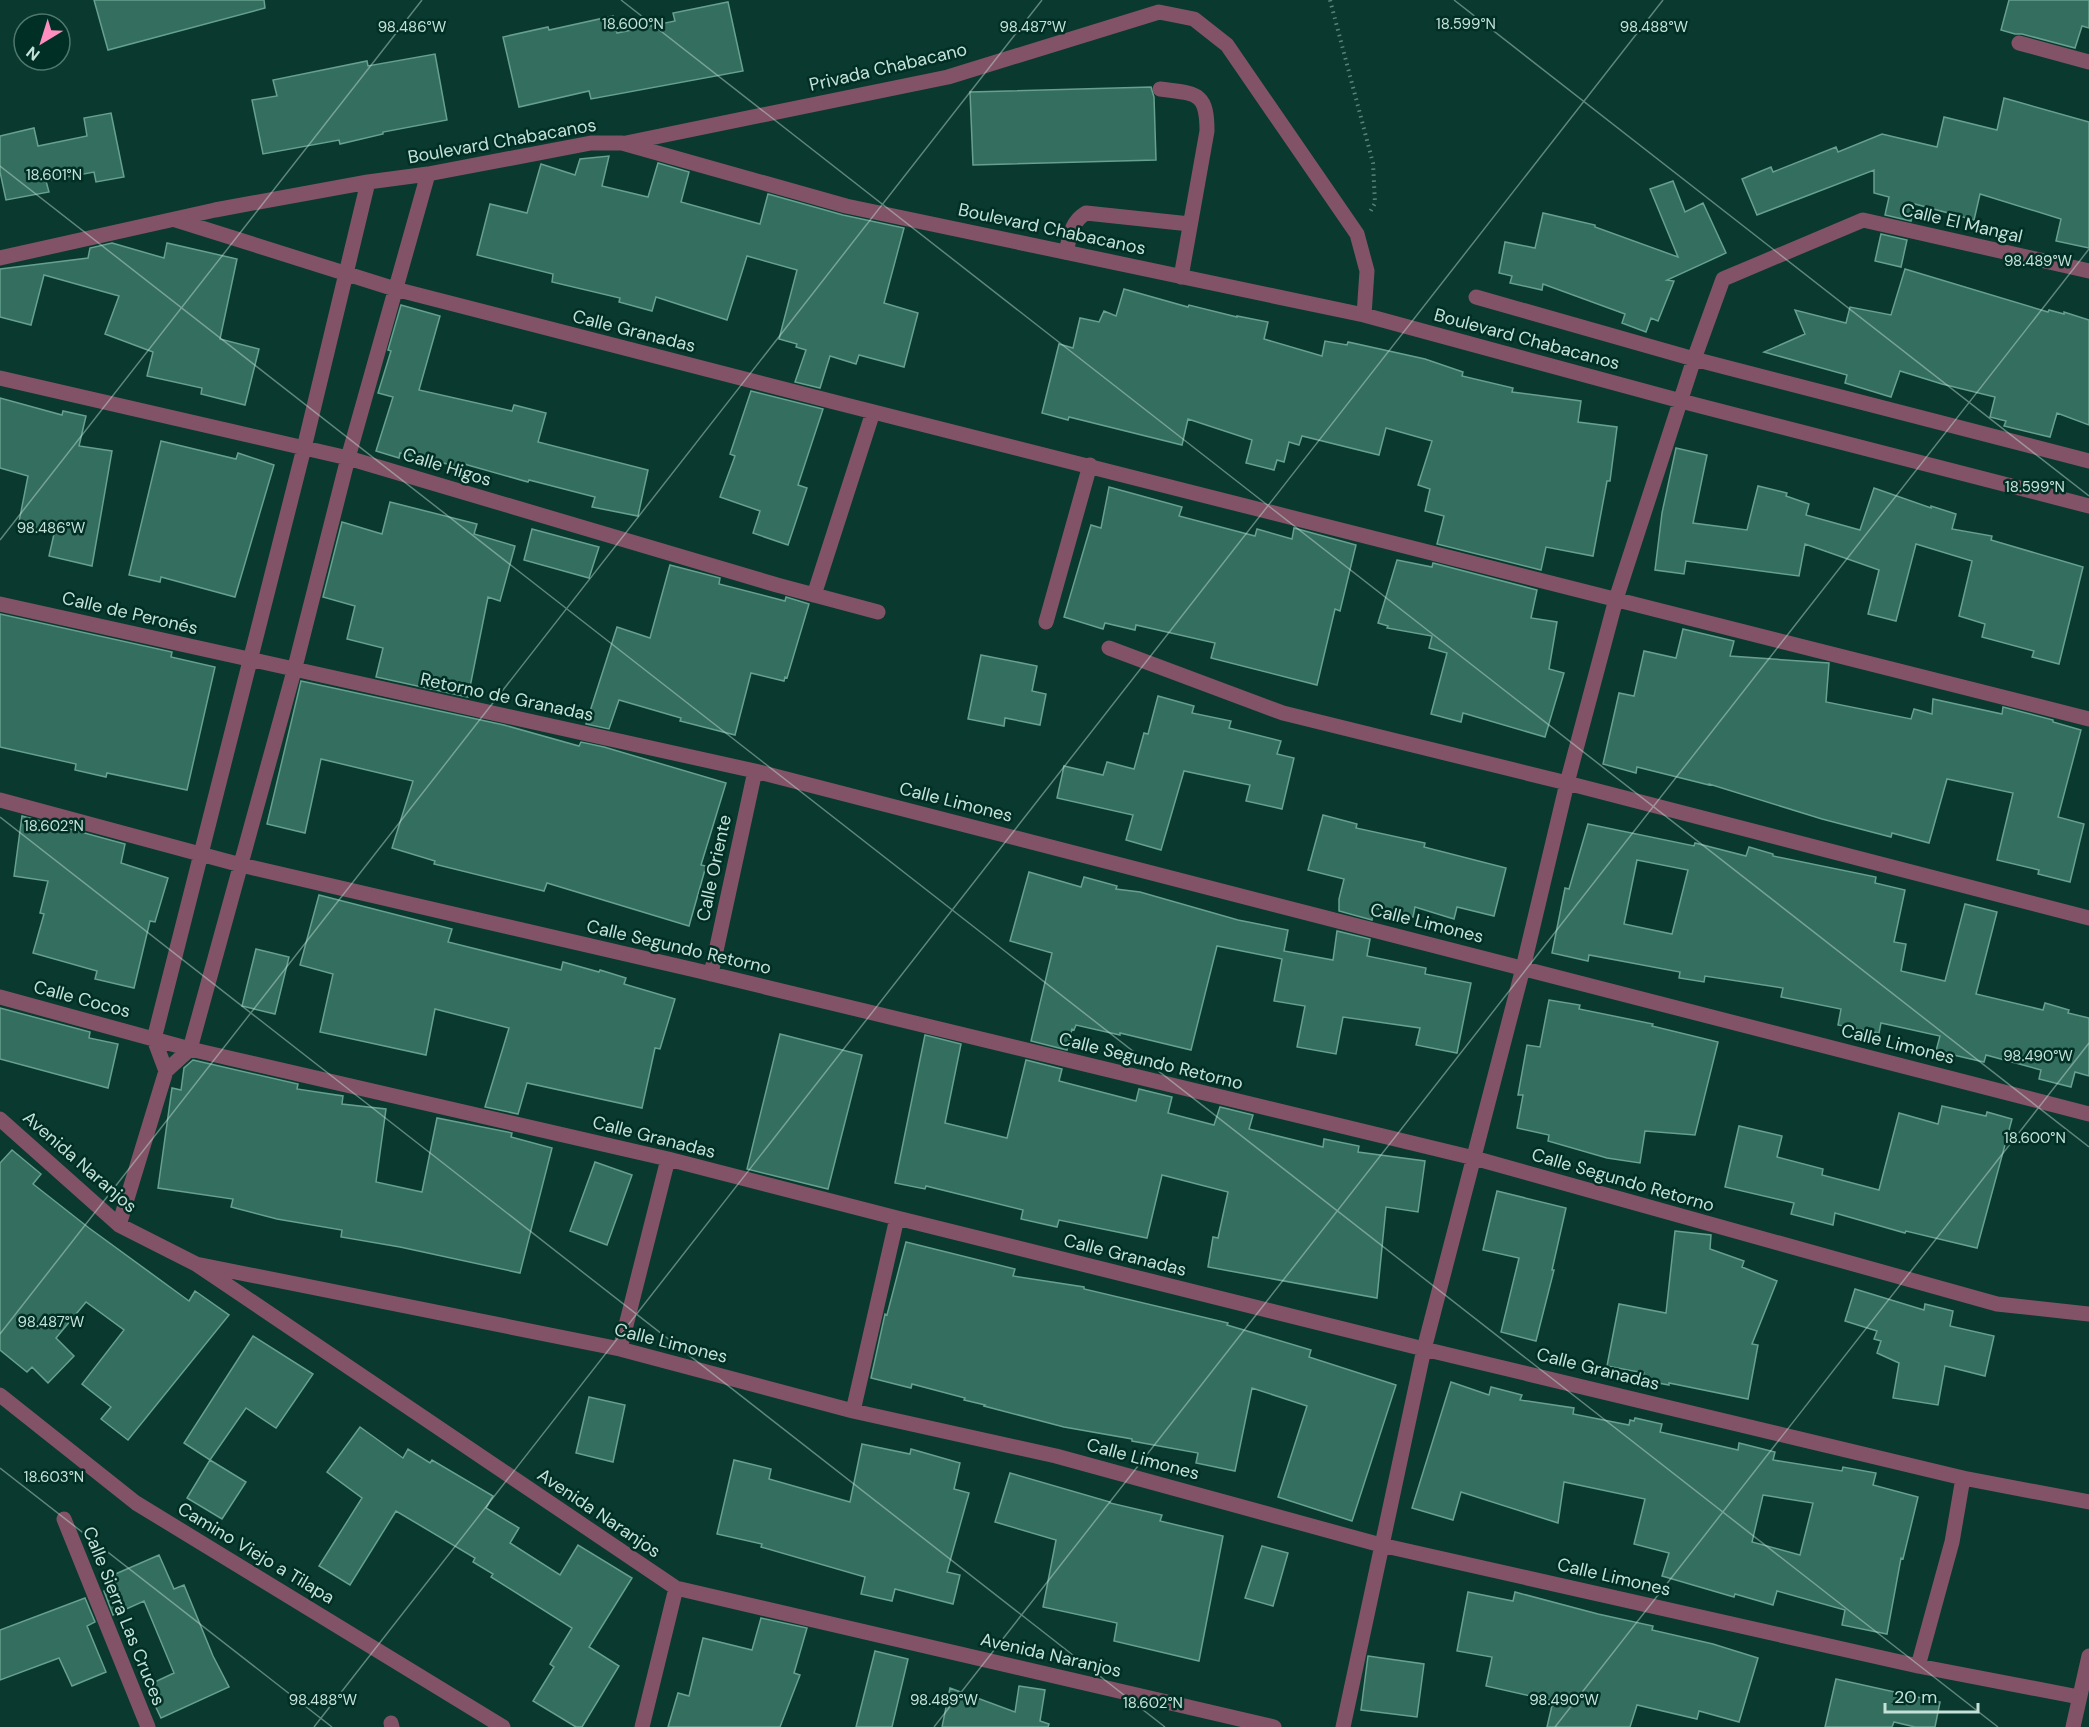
<svg xmlns="http://www.w3.org/2000/svg" width="2089" height="1727" font-family="'DM Sans',sans-serif">
<style>
.building{fill:#346e5f;stroke:#66a08f;stroke-width:1.5;fill-rule:evenodd}
.lines{fill:none;stroke-linecap:round;stroke-linejoin:round}
.path{stroke:#5b8278;stroke-width:4;stroke-dasharray:1.5 4.5;stroke-linecap:butt}
.lane{stroke:#825366;stroke-width:15}
.street{stroke:#825366;stroke-width:15}
.ticks{fill:none;stroke:#c5e2d8;stroke-width:1.5;stroke-opacity:0.45}
.labels{text-anchor:middle;dominant-baseline:central;stroke-width:5;stroke-linejoin:round;paint-order:stroke}
.street-label{font-size:18px;fill:#c5e2d8;stroke:#002f25}
.ticks-label{font-size:15px;text-anchor:middle;fill:#c5e2d8;stroke:#002f25;stroke-width:5;stroke-linejoin:round;paint-order:stroke}
</style>
<rect width="100%" height="100%" fill="#0a392f"/>
<path class="building" d="M 94,0 L 264,0 L 265,8 L 108,50 Z
M 2009,0 L 2089,0 L 2089,28 L 2082,26 L 2075,48 L 2022,34 L 2015,34 L 2001,30 Z
M 728,2 L 743,71 L 591,99 L 589,91 L 519,107 L 503,37 L 548,27 L 549,30 L 613,16 L 617,33 L 675,21 L 673,13 Z
M 435,54 L 447,120 L 383,132 L 383,134 L 340,144 L 339,140 L 263,154 L 252,100 L 277,96 L 273,80 L 367,61 L 368,66 Z
M 1151,87 L 1154,97 L 1156,160 L 973,165 L 970,92 Z
M 2004,98 L 2089,122 L 2089,248 L 2056,241 L 2061,219 L 1980,194 L 1974,220 L 1915,204 L 1911,221 L 1885,215 L 1889,197 L 1874,193 L 1874,170 L 1757,215 L 1742,179 L 1771,167 L 1773,172 L 1836,147 L 1838,152 L 1882,134 L 1937,147 L 1944,117 L 1997,130 Z
M 111,113 L 124,177 L 96,182 L 94,172 L 46,181 L 49,192 L 6,200 L 0,172 L 0,136 L 34,128 L 38,146 L 87,136 L 84,118 Z
M 609,156 L 602,186 L 648,197 L 658,163 L 689,172 L 681,202 L 760,224 L 768,194 L 843,215 L 904,228 L 884,303 L 918,313 L 904,367 L 859,355 L 856,364 L 830,356 L 820,388 L 795,382 L 806,350 L 796,347 L 797,344 L 779,339 L 797,270 L 747,256 L 727,320 L 656,297 L 652,311 L 619,302 L 620,298 L 552,282 L 553,274 L 477,255 L 490,204 L 527,213 L 541,164 L 575,175 L 580,159 Z
M 1673,181 L 1685,212 L 1703,203 L 1726,253 L 1667,280 L 1674,281 L 1658,321 L 1651,318 L 1646,332 L 1622,323 L 1625,314 L 1543,284 L 1542,290 L 1510,283 L 1512,276 L 1499,273 L 1505,242 L 1535,248 L 1543,213 L 1595,225 L 1595,227 L 1678,257 L 1650,189 Z
M 1881,234 L 1907,240 L 1901,267 L 1875,261 Z
M 112,243 L 164,258 L 167,243 L 237,259 L 220,339 L 259,349 L 245,405 L 201,394 L 202,388 L 147,376 L 153,352 L 105,334 L 119,296 L 44,275 L 31,325 L 0,317 L 0,269 L 88,258 L 90,248 Z
M 1905,269 L 2048,312 L 2049,310 L 2064,314 L 2064,312 L 2089,320 L 2089,425 L 2057,413 L 2050,437 L 2004,426 L 2006,421 L 1990,417 L 1995,397 L 1942,384 L 1900,371 L 1891,397 L 1845,383 L 1847,375 L 1764,352 L 1805,334 L 1795,310 L 1846,323 L 1850,307 L 1891,315 Z
M 1124,289 L 1188,307 L 1189,305 L 1237,317 L 1237,316 L 1268,322 L 1264,339 L 1322,356 L 1325,341 L 1347,345 L 1348,342 L 1425,359 L 1463,372 L 1462,376 L 1513,388 L 1512,392 L 1581,401 L 1578,422 L 1617,427 L 1610,481 L 1607,481 L 1593,556 L 1546,547 L 1541,570 L 1437,544 L 1444,516 L 1425,511 L 1430,489 L 1418,485 L 1432,441 L 1386,428 L 1379,455 L 1302,436 L 1299,445 L 1289,442 L 1284,462 L 1277,460 L 1274,470 L 1246,463 L 1252,440 L 1188,419 L 1182,445 L 1069,417 L 1068,420 L 1042,413 L 1059,344 L 1073,348 L 1080,318 L 1099,322 L 1104,311 L 1116,316 Z
M 401,305 L 440,316 L 419,390 L 512,411 L 514,405 L 546,413 L 538,442 L 648,470 L 638,516 L 592,507 L 595,497 L 529,480 L 528,482 L 457,462 L 456,466 L 400,453 L 399,458 L 376,451 L 393,397 L 378,393 L 391,351 L 388,350 Z
M 751,391 L 823,409 L 798,485 L 807,488 L 788,545 L 753,533 L 760,511 L 720,497 L 735,456 L 730,454 Z
M 0,398 L 62,415 L 63,411 L 86,416 L 79,446 L 112,451 L 92,566 L 49,556 L 54,534 L 18,527 L 28,476 L 0,468 Z
M 161,441 L 236,459 L 238,453 L 274,465 L 235,597 L 161,577 L 160,582 L 129,575 Z
M 1676,448 L 1707,455 L 1693,523 L 1747,530 L 1758,486 L 1787,493 L 1786,496 L 1809,504 L 1806,515 L 1860,530 L 1874,488 L 1931,508 L 1931,506 L 1956,514 L 1952,529 L 1992,536 L 1991,540 L 2083,567 L 2059,664 L 2032,657 L 2034,651 L 1982,637 L 1985,624 L 1959,616 L 1972,561 L 1916,544 L 1896,621 L 1868,614 L 1879,570 L 1805,544 L 1799,576 L 1686,561 L 1684,574 L 1655,570 L 1662,513 Z
M 1109,487 L 1182,507 L 1179,516 L 1255,536 L 1257,529 L 1292,539 L 1294,528 L 1356,545 L 1340,611 L 1335,609 L 1317,685 L 1211,658 L 1215,643 L 1136,625 L 1135,630 L 1105,623 L 1103,629 L 1064,617 L 1091,525 L 1101,528 Z
M 390,502 L 477,524 L 474,534 L 515,546 L 500,601 L 488,597 L 468,697 L 376,677 L 383,648 L 347,639 L 355,606 L 323,597 L 342,522 L 382,534 Z
M 532,529 L 599,547 L 589,578 L 524,560 Z
M 1397,560 L 1432,567 L 1433,563 L 1537,590 L 1531,618 L 1557,622 L 1549,669 L 1564,673 L 1545,737 L 1463,713 L 1461,722 L 1431,714 L 1447,653 L 1429,648 L 1432,636 L 1387,628 L 1388,626 L 1378,623 Z
M 670,565 L 720,578 L 719,584 L 785,601 L 786,597 L 809,604 L 787,678 L 785,677 L 784,681 L 751,673 L 735,735 L 680,721 L 681,718 L 619,700 L 609,729 L 586,724 L 617,627 L 650,638 Z
M 0,614 L 172,652 L 171,657 L 215,667 L 187,790 L 107,773 L 106,777 L 75,770 L 76,764 L 0,747 Z
M 1683,629 L 1734,641 L 1730,656 L 1829,663 L 1826,702 L 1911,719 L 1914,709 L 1932,714 L 1933,699 L 2002,714 L 2003,707 L 2053,720 L 2053,722 L 2081,730 L 2058,817 L 2084,824 L 2070,882 L 2038,874 L 2039,870 L 1997,860 L 2013,793 L 1947,779 L 1929,843 L 1892,833 L 1891,837 L 1822,819 L 1709,784 L 1709,785 L 1637,767 L 1636,773 L 1603,764 L 1619,693 L 1634,696 L 1644,651 L 1676,658 Z
M 981,655 L 1037,666 L 1032,691 L 1046,694 L 1040,725 L 1005,718 L 1004,726 L 968,719 Z
M 301,681 L 504,725 L 579,746 L 581,742 L 604,747 L 726,783 L 701,865 L 706,866 L 689,926 L 547,883 L 544,891 L 434,864 L 435,861 L 392,848 L 413,781 L 321,759 L 305,833 L 267,824 Z
M 1158,696 L 1194,706 L 1192,713 L 1231,721 L 1229,728 L 1281,741 L 1277,754 L 1294,758 L 1282,809 L 1246,801 L 1250,785 L 1184,771 L 1161,850 L 1126,840 L 1133,815 L 1057,798 L 1064,766 L 1103,775 L 1107,762 L 1134,769 L 1144,733 L 1148,734 Z
M 1323,815 L 1357,824 L 1356,828 L 1425,843 L 1424,847 L 1506,868 L 1494,916 L 1457,907 L 1454,919 L 1415,907 L 1413,917 L 1374,908 L 1372,920 L 1339,911 L 1339,899 L 1344,879 L 1308,870 Z
M 22,816 L 125,844 L 121,863 L 168,878 L 155,922 L 150,921 L 134,988 L 95,979 L 97,971 L 33,953 L 44,914 L 40,913 L 48,881 L 14,876 Z
M 1588,824 L 1694,846 L 1695,843 L 1746,856 L 1749,847 L 1773,854 L 1773,856 L 1876,877 L 1875,883 L 1905,890 L 1894,942 L 1906,944 L 1901,971 L 1945,981 L 1965,904 L 1997,912 L 1976,994 L 2043,1010 L 2045,1003 L 2069,1010 L 2068,1013 L 2089,1018 L 2089,1076 L 2075,1072 L 2071,1087 L 2039,1079 L 2041,1070 L 1986,1055 L 1984,1062 L 1936,1051 L 1940,1036 L 1881,1023 L 1879,1033 L 1838,1025 L 1841,1009 L 1781,997 L 1783,988 L 1705,976 L 1704,982 L 1679,978 L 1680,972 L 1589,955 L 1588,961 L 1552,953 L 1565,888 L 1569,889 ZM 1637,860 L 1688,870 L 1672,934 L 1624,924 Z
M 1029,872 L 1081,887 L 1084,877 L 1117,886 L 1116,889 L 1140,892 L 1238,920 L 1288,930 L 1284,951 L 1333,960 L 1337,931 L 1370,939 L 1367,956 L 1426,968 L 1425,974 L 1471,983 L 1457,1053 L 1416,1045 L 1420,1028 L 1343,1017 L 1336,1054 L 1297,1047 L 1305,1006 L 1274,1001 L 1282,959 L 1217,946 L 1191,1050 L 1120,1033 L 1120,1035 L 1076,1025 L 1074,1030 L 1072,1029 L 1067,1050 L 1031,1041 L 1052,953 L 1010,941 Z
M 319,895 L 452,929 L 448,942 L 561,970 L 563,962 L 599,972 L 600,970 L 626,978 L 624,984 L 675,999 L 660,1049 L 655,1048 L 642,1108 L 527,1083 L 518,1114 L 485,1107 L 509,1028 L 435,1009 L 426,1055 L 320,1032 L 333,974 L 300,965 Z
M 256,949 L 289,957 L 275,1014 L 242,1006 Z
M 1549,1000 L 1580,1005 L 1579,1009 L 1653,1024 L 1652,1026 L 1718,1042 L 1695,1135 L 1645,1131 L 1640,1163 L 1607,1158 L 1548,1141 L 1549,1135 L 1517,1128 L 1523,1095 L 1518,1095 L 1527,1045 L 1540,1047 Z
M 0,1008 L 90,1032 L 89,1038 L 118,1044 L 108,1088 L 0,1059 Z
M 780,1034 L 862,1055 L 828,1189 L 747,1169 Z
M 925,1035 L 961,1044 L 945,1123 L 1007,1138 L 1026,1060 L 1062,1069 L 1059,1081 L 1136,1101 L 1139,1089 L 1172,1097 L 1168,1113 L 1214,1125 L 1220,1107 L 1253,1115 L 1249,1129 L 1323,1147 L 1324,1139 L 1359,1146 L 1358,1152 L 1425,1161 L 1418,1212 L 1386,1207 L 1377,1298 L 1208,1267 L 1213,1237 L 1218,1238 L 1228,1192 L 1162,1175 L 1147,1238 L 1059,1220 L 1057,1227 L 1021,1219 L 1023,1210 L 926,1186 L 925,1189 L 895,1183 Z
M 193,1060 L 298,1084 L 297,1089 L 343,1096 L 342,1104 L 386,1109 L 376,1182 L 422,1192 L 437,1118 L 512,1133 L 511,1137 L 552,1148 L 520,1273 L 400,1247 L 341,1237 L 342,1230 L 277,1219 L 231,1207 L 233,1199 L 158,1188 L 172,1088 L 181,1090 L 184,1068 Z
M 1942,1106 L 1986,1116 L 1987,1112 L 2012,1119 L 1977,1248 L 1906,1231 L 1905,1233 L 1835,1213 L 1833,1225 L 1791,1214 L 1794,1203 L 1725,1187 L 1739,1126 L 1782,1136 L 1777,1157 L 1823,1169 L 1822,1175 L 1879,1190 L 1899,1113 L 1938,1124 Z
M 12,1150 L 41,1174 L 33,1184 L 89,1228 L 189,1301 L 195,1291 L 229,1315 L 128,1440 L 101,1419 L 111,1407 L 82,1384 L 124,1330 L 86,1302 L 56,1338 L 74,1356 L 48,1383 L 32,1367 L 27,1372 L 0,1350 L 0,1163 Z
M 595,1162 L 632,1175 L 607,1245 L 570,1231 Z
M 1497,1191 L 1566,1208 L 1552,1270 L 1554,1270 L 1536,1341 L 1501,1332 L 1519,1258 L 1483,1250 Z
M 1675,1231 L 1711,1235 L 1710,1249 L 1744,1261 L 1742,1267 L 1777,1281 L 1752,1344 L 1758,1345 L 1748,1399 L 1669,1383 L 1669,1385 L 1642,1380 L 1644,1373 L 1607,1366 L 1619,1304 L 1666,1313 Z
M 906,1242 L 1015,1269 L 1013,1276 L 1084,1287 L 1084,1289 L 1228,1323 L 1227,1325 L 1311,1350 L 1309,1357 L 1396,1385 L 1352,1521 L 1278,1497 L 1307,1406 L 1252,1388 L 1235,1471 L 1196,1463 L 1198,1453 L 1132,1441 L 1132,1439 L 1064,1427 L 984,1406 L 985,1405 L 964,1400 L 965,1398 L 912,1384 L 911,1388 L 871,1378 L 885,1314 L 887,1315 Z
M 1855,1289 L 1924,1310 L 1925,1304 L 1953,1311 L 1950,1326 L 1994,1336 L 1985,1376 L 1945,1366 L 1938,1405 L 1893,1398 L 1899,1363 L 1877,1353 L 1881,1341 L 1874,1339 L 1877,1331 L 1845,1321 Z
M 253,1336 L 313,1374 L 276,1428 L 246,1408 L 210,1460 L 184,1443 Z
M 1451,1382 L 1489,1395 L 1491,1387 L 1522,1395 L 1520,1400 L 1574,1408 L 1573,1414 L 1629,1425 L 1630,1420 L 1634,1421 L 1635,1418 L 1662,1424 L 1660,1432 L 1738,1450 L 1739,1443 L 1775,1452 L 1773,1460 L 1842,1471 L 1843,1467 L 1876,1473 L 1873,1485 L 1918,1497 L 1903,1559 L 1901,1558 L 1887,1634 L 1842,1625 L 1845,1610 L 1777,1591 L 1773,1605 L 1735,1594 L 1734,1597 L 1662,1576 L 1669,1553 L 1634,1544 L 1645,1499 L 1564,1482 L 1558,1523 L 1461,1492 L 1453,1520 L 1412,1508 ZM 1763,1495 L 1813,1503 L 1800,1555 L 1752,1542 Z
M 589,1397 L 625,1405 L 613,1462 L 576,1453 Z
M 360,1427 L 403,1458 L 408,1449 L 430,1463 L 432,1460 L 493,1496 L 486,1508 L 519,1528 L 510,1543 L 560,1575 L 578,1545 L 632,1578 L 589,1647 L 619,1666 L 582,1727 L 576,1727 L 533,1701 L 554,1667 L 550,1664 L 572,1628 L 491,1577 L 493,1574 L 473,1562 L 475,1558 L 396,1511 L 350,1585 L 319,1566 L 362,1498 L 327,1472 Z
M 862,1444 L 910,1454 L 911,1449 L 960,1463 L 954,1489 L 969,1493 L 947,1572 L 960,1575 L 953,1604 L 895,1589 L 892,1601 L 861,1594 L 865,1577 L 761,1547 L 762,1544 L 717,1534 L 734,1460 L 771,1469 L 769,1479 L 850,1502 Z
M 210,1460 L 246,1482 L 222,1519 L 187,1498 Z
M 1010,1473 L 1110,1502 L 1110,1503 L 1162,1515 L 1160,1521 L 1223,1536 L 1199,1661 L 1114,1641 L 1117,1623 L 1043,1607 L 1056,1540 L 995,1522 Z
M 1262,1546 L 1288,1553 L 1273,1606 L 1245,1598 Z
M 159,1555 L 174,1589 L 184,1585 L 213,1656 L 229,1687 L 161,1718 L 146,1686 L 174,1673 L 144,1601 L 113,1615 L 104,1591 L 108,1589 L 104,1579 Z
M 1468,1592 L 1513,1601 L 1515,1592 L 1598,1614 L 1653,1626 L 1652,1630 L 1713,1644 L 1758,1658 L 1739,1722 L 1699,1711 L 1697,1719 L 1637,1705 L 1630,1727 L 1547,1727 L 1553,1701 L 1486,1686 L 1492,1657 L 1457,1651 Z
M 85,1598 L 95,1622 L 87,1626 L 106,1672 L 72,1686 L 59,1658 L 0,1680 L 0,1630 Z
M 761,1618 L 807,1628 L 794,1673 L 800,1675 L 780,1727 L 668,1727 L 678,1693 L 689,1696 L 703,1638 L 752,1650 Z
M 875,1651 L 908,1659 L 892,1727 L 856,1727 Z
M 1368,1656 L 1424,1664 L 1417,1717 L 1361,1710 Z
M 1836,1679 L 1940,1702 L 1935,1727 L 1915,1727 L 1894,1722 L 1892,1727 L 1825,1727 Z
M 1019,1686 L 1045,1690 L 1040,1721 L 1049,1724 L 1048,1727 L 942,1727 L 950,1688 L 1015,1712 Z"/>
<g class="lines">
<path class="path" d="M 1330,0 L 1373,163 L 1375,203 L 1370,212"/>
<path class="lane" d="M 1160,89 C 1196,94 1207,91 1207,131 L 1181,277
M 1066,252 C 1070,236 1071,222 1086,213 L 1190,224"/>
<path class="street" d="M 2019,43 L 2089,62
M 626,143 L 948,77 L 1159,12 L 1194,19 L 1227,45 L 1357,234 L 1367,271 L 1364,315
M 176,220 L 395,289 L 846,405 L 2089,719
M 0,258 L 215,210 L 368,182 L 428,174 L 591,143 L 622,143 L 846,206 L 1364,315 L 1681,401 L 2089,506
M 1476,297 L 1694,359 L 2089,461
M 0,378 L 348,458 L 777,585 L 878,612
M 814,595 L 873,412
M 0,604 L 755,771 L 2089,1114
M 1046,622 L 1090,465
M 1109,648 L 1283,713 L 1567,783 L 2089,918
M 0,800 L 241,865 L 695,970 L 1474,1158 L 1997,1304 L 2089,1314
M 711,974 L 755,771
M 0,997 L 190,1049 L 668,1159 L 897,1218 L 1424,1349 L 1963,1478 L 2089,1502
M 166,1071 L 154,1039 L 304,448 L 368,182
M 0,1119 L 119,1225 L 196,1264 L 676,1588 L 1274,1727
M 119,1225 L 166,1071 L 190,1049 L 294,671 L 348,458 L 428,174
M 196,1264 L 620,1349 L 853,1411 L 1056,1456 L 1381,1545 L 1918,1666 L 2079,1697
M 620,1349 L 668,1159
M 0,1395 L 136,1503 L 503,1727
M 853,1411 L 897,1218
M 64,1519 L 148,1727
M 1918,1666 L 1952,1542 L 1963,1478
M 391,1723 L 392,1727
M 642,1727 L 676,1588
M 1343,1727 L 1424,1349 L 1523,968 L 1567,783 L 1616,599 L 1694,359 L 1723,279 L 1863,220 L 2089,271
M 2073,1727 L 2089,1656"/>
</g>
<path class="ticks" d="M 621,0 L 2089,1147M 1454,0 L 2089,496M 0,166 L 1998,1727M 0,540 L 422,0M 0,817 L 1165,1727M 0,1334 L 1042,0M 0,1468 L 332,1727M 314,1727 L 1663,0M 934,1727 L 2089,249M 1555,1727 L 2089,1043"/>
<g class="labels">
<g class="street-label">
<text transform="translate(888 67) rotate(-13)">Privada Chabacano</text>
<text transform="translate(502 141) rotate(-10)">Boulevard Chabacanos</text>
<text transform="translate(1962 223) rotate(13)">Calle El Mangal</text>
<text transform="translate(1052 229) rotate(12)">Boulevard Chabacanos</text>
<text transform="translate(634 331) rotate(14)">Calle Granadas</text>
<text transform="translate(1527 339) rotate(15)">Boulevard Chabacanos</text>
<text transform="translate(447 467) rotate(17)">Calle Higos</text>
<text transform="translate(130 613) rotate(13)">Calle de Peronés</text>
<text transform="translate(507 697) rotate(12)">Retorno de Granadas</text>
<text transform="translate(956 802) rotate(14)">Calle Limones</text>
<text transform="translate(714 868) rotate(-78)">Calle Oriente</text>
<text transform="translate(1427 923) rotate(14)">Calle Limones</text>
<text transform="translate(679 947) rotate(13)">Calle Segundo Retorno</text>
<text transform="translate(82 999) rotate(15)">Calle Cocos</text>
<text transform="translate(1898 1044) rotate(14)">Calle Limones</text>
<text transform="translate(1151 1061) rotate(14)">Calle Segundo Retorno</text>
<text transform="translate(654 1137) rotate(14)">Calle Granadas</text>
<text transform="translate(80 1162) rotate(41)">Avenida Naranjos</text>
<text transform="translate(1623 1180) rotate(16)">Calle Segundo Retorno</text>
<text transform="translate(1125 1255) rotate(14)">Calle Granadas</text>
<text transform="translate(671 1343) rotate(14)">Calle Limones</text>
<text transform="translate(1598 1369) rotate(14)">Calle Granadas</text>
<text transform="translate(1143 1459) rotate(15)">Calle Limones</text>
<text transform="translate(599 1513) rotate(34)">Avenida Naranjos</text>
<text transform="translate(256 1553) rotate(31)">Camino Viejo a Tilapa</text>
<text transform="translate(1614 1577) rotate(13)">Calle Limones</text>
<text transform="translate(124 1616) rotate(68)">Calle Sierra Las Cruces</text>
<text transform="translate(1051 1655) rotate(13)">Avenida Naranjos</text>
</g>
</g>
<g class="ticks-label">
<text x="633" y="29">18.600°N</text>
<text x="1466" y="29">18.599°N</text>
<text x="412" y="32">98.486°W</text>
<text x="1033" y="32">98.487°W</text>
<text x="1654" y="32">98.488°W</text>
<text x="54" y="180">18.601°N</text>
<text x="2038" y="266">98.489°W</text>
<text x="2035" y="492">18.599°N</text>
<text x="51" y="533">98.486°W</text>
<text x="54" y="831">18.602°N</text>
<text x="2038" y="1061">98.490°W</text>
<text x="2035" y="1143">18.600°N</text>
<text x="51" y="1327">98.487°W</text>
<text x="54" y="1482">18.603°N</text>
<text x="323" y="1705">98.488°W</text>
<text x="944" y="1705">98.489°W</text>
<text x="1564" y="1705">98.490°W</text>
<text x="1153" y="1708">18.602°N</text>
</g>
<g transform="translate(42 42) rotate(218)"><circle r="28" fill="#002f25" stroke="#4f776d" stroke-width="1.5"/>
<path d="M0-4.5L10 22L0 15L-10 22Z" fill="#fe8ebe"/>
<text y="-9" font-size="16" font-weight="bold" text-anchor="middle" fill="#c5e2d8">N</text>
</g>
<path d="M1885 1703v9h93v-9" fill="none" stroke="#c5e2d8" stroke-width="3"/>
<text x="1894" y="1703" font-size="18" fill="#c5e2d8" stroke="#002f25" stroke-width="4.5" paint-order="stroke">20 m</text>
</svg>
